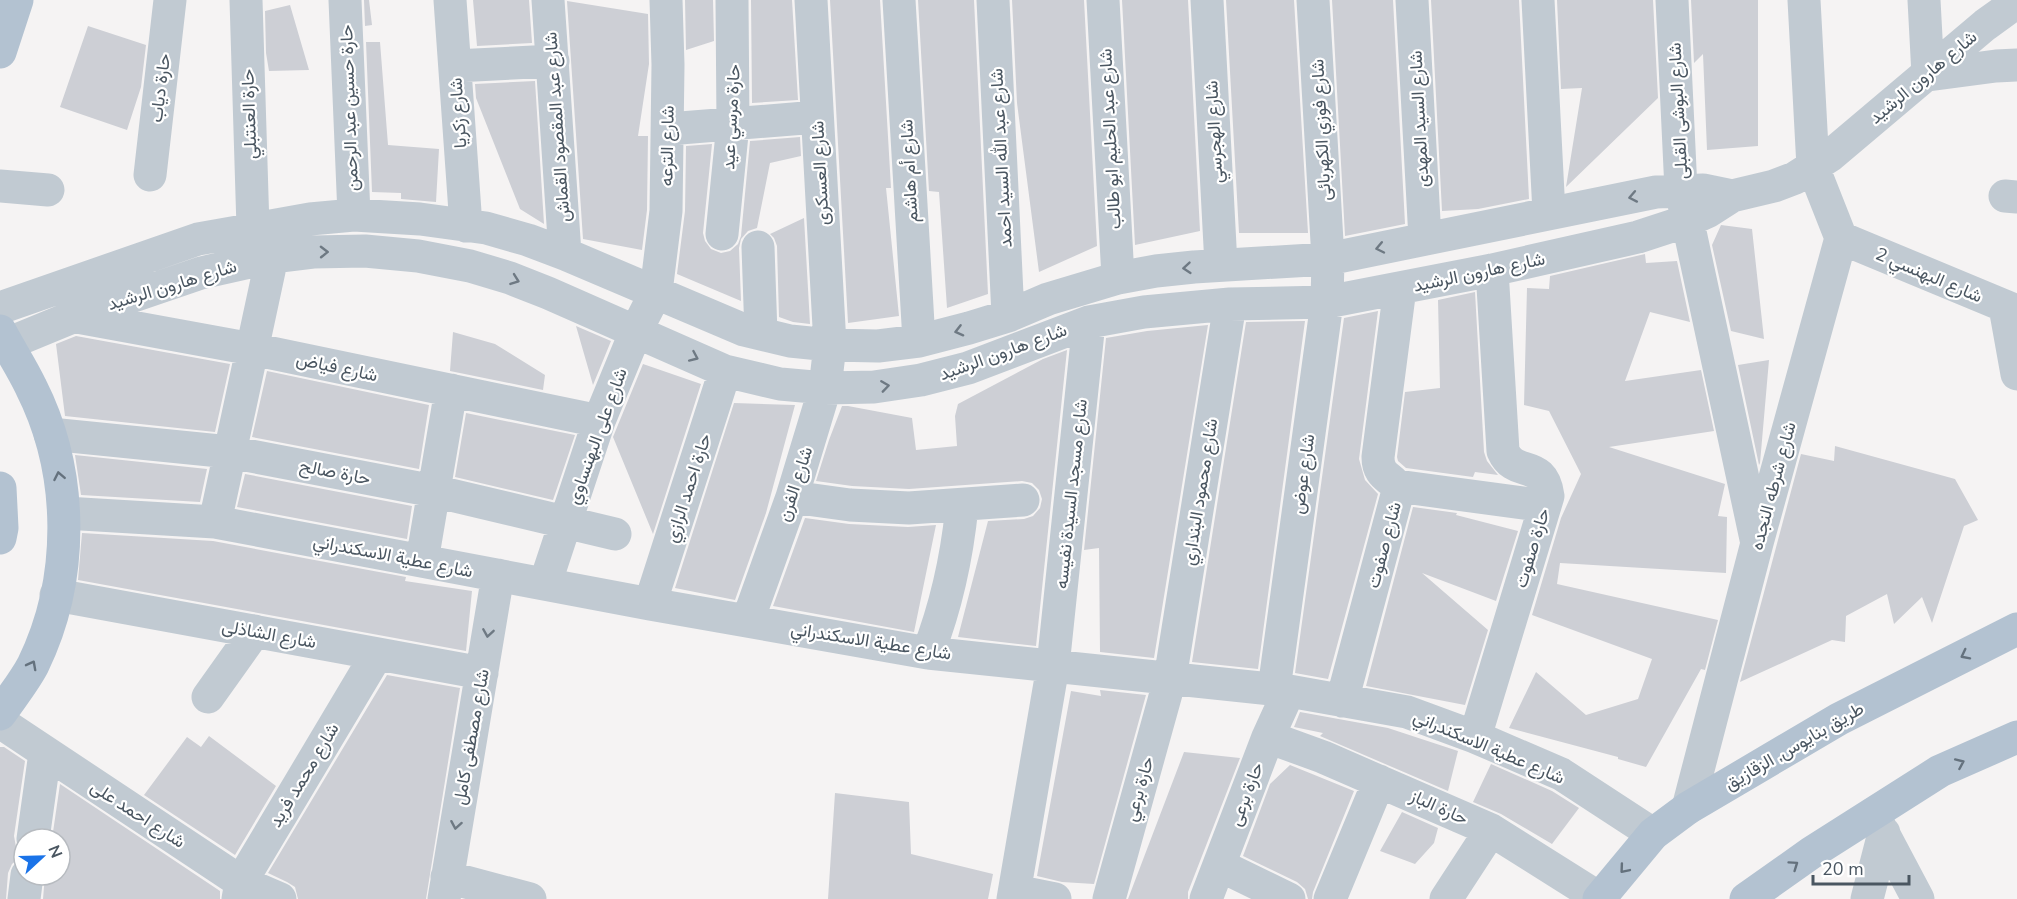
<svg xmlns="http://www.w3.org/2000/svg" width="2017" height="899" font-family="'Nunito Sans',Vazirmatn,sans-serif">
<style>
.building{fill:#cdcfd5}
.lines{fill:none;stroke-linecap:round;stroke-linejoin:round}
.minor{stroke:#c1cad2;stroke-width:33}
.major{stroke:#b3c2d1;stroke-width:33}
.oneway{stroke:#6e7983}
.oneway2{stroke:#64717d}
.labels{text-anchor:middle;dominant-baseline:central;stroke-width:4.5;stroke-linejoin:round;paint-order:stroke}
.street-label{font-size:18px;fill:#4a5661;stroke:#fff}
</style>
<rect width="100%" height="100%" fill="#f5f3f3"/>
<path class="building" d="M 364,0 L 369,0 L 372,25 L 365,26 Z
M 473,0 L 529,0 L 532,43 L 477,46 Z
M 685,0 L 713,0 L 714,41 L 686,50 Z
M 751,0 L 792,0 L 798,100 L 752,103 Z
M 830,0 L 880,0 L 891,188 L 886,188 L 899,316 L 848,323 Z
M 918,0 L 974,0 L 988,294 L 947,308 L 939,192 L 929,191 Z
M 1012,0 L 1084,0 L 1097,246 L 1039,272 L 1017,103 Z
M 1122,0 L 1188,0 L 1200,231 L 1135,245 Z
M 1226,0 L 1294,0 L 1308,233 L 1239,233 Z
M 1332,0 L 1393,0 L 1405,224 L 1345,236 Z
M 1431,0 L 1519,0 L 1529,199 L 1478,209 L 1442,211 Z
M 1557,0 L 1653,0 L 1658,98 L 1566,187 L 1582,88 L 1561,89 Z
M 1691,0 L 1758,0 L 1758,146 L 1707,150 L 1703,54 L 1694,63 Z
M 567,1 L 648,14 L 649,64 L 638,136 L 648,136 L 647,210 L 642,250 L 583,239 Z
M 290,5 L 309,70 L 269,71 L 266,53 L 265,11 Z
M 88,26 L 146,45 L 141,87 L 127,130 L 60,107 Z
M 366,42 L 380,42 L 388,145 L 439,149 L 436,202 L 401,199 L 401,193 L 372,192 Z
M 535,81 L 544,224 L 520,209 L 476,98 L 475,84 Z
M 800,137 L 801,156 L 770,163 L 757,228 L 748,231 L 741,239 L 739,248 L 741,301 L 677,274 L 685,211 L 686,146 L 712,144 L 703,233 L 705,241 L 711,249 L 721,253 L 730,251 L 738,244 L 741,236 L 750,141 Z
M 804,218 L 810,324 L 793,322 L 779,317 L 777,246 L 774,238 L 770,234 Z
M 1721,225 L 1752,229 L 1764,339 L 1731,331 L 1712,245 Z
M 1645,254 L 1646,263 L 1677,261 L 1690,322 L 1650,312 L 1625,381 L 1701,370 L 1714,431 L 1609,447 L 1725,484 L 1718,516 L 1727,517 L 1726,573 L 1560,563 L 1557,584 L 1718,620 L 1705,670 L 1701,669 L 1646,767 L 1618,759 L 1618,757 L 1509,728 L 1536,672 L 1586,715 L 1638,699 L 1652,659 L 1532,615 L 1561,518 L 1581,474 L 1549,411 L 1524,405 L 1527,288 L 1549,289 L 1550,276 Z
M 1475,292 L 1484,452 L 1487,461 L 1498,475 L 1475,472 L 1473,477 L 1406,468 L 1398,461 L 1397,457 L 1405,392 L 1440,388 L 1438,300 Z
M 1378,311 L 1359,459 L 1365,480 L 1378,494 L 1328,679 L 1295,673 L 1344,318 Z
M 1305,321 L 1258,669 L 1192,662 L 1246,322 Z
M 1208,325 L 1154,658 L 1100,652 L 1099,548 L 1084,550 L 1106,338 L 1147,331 Z
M 576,326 L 611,341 L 593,385 Z
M 453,332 L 495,344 L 545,375 L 543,390 L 450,371 Z
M 76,336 L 230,364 L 215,432 L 65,416 L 56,344 Z
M 1067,350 L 1036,646 L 958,637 L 988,521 L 1024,519 L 1033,516 L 1040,508 L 1042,499 L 1039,490 L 1032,483 L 1022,481 L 909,489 L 852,486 L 816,481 L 829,440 L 842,406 L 848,406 L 912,418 L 916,450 L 957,446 L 955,416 L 958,404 L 1043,359 Z
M 1769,360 L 1760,463 L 1759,465 L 1738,365 Z
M 643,364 L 701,384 L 653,534 L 613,437 Z
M 267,371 L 429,405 L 419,469 L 252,437 Z
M 734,403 L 795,405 L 766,513 L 735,600 L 675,588 Z
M 466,413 L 575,435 L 553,500 L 455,477 Z
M 1835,446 L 1955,479 L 1978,520 L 1964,526 L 1932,623 L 1922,597 L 1894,624 L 1887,594 L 1846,616 L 1845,642 L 1832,640 L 1740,682 L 1801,454 L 1834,461 Z
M 75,455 L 207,469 L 200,502 L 81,495 Z
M 245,474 L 412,506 L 407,539 L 237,507 Z
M 1413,507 L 1457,513 L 1456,515 L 1518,531 L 1496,601 L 1422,573 L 1488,630 L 1465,705 L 1366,686 Z
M 805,518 L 849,524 L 908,527 L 936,525 L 914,632 L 773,606 Z
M 82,533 L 213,541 L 406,577 L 405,581 L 472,591 L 466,651 L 78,580 Z
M 387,675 L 460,688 L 426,899 L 298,899 L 295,887 L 287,882 L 268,873 Z
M 1100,690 L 1146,695 L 1094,884 L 1062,882 L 1037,876 L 1071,691 L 1101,696 Z
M 1300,712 L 1388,728 L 1458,751 L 1448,791 L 1320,736 L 1323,733 L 1294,727 Z
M 209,736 L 276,786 L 235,855 L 144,795 L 187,737 L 201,747 Z
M 0,747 L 4,747 L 25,761 L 14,836 L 16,847 L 24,857 L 19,858 L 12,864 L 8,873 L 6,899 L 0,899 Z
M 1184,752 L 1240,758 L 1188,892 L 1188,899 L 1128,899 Z
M 1491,764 L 1552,791 L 1579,808 L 1552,844 L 1501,814 L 1473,802 Z
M 1290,765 L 1354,791 L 1313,892 L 1312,899 L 1308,899 L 1305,889 L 1297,882 L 1243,856 L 1270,784 Z
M 60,784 L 220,891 L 220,899 L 43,899 L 45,875 L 60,875 L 60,839 L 52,839 Z
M 835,793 L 909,802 L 911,854 L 993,874 L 988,899 L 828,899 Z
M 1402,812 L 1438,828 L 1434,843 L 1415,864 L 1380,851 Z"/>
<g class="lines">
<path class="minor" d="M 246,0 L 253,228
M 345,0 L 354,215
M 450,0 L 466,226
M 548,0 L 565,254
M 899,0 L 919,341
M 993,0 L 1008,316
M 1103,0 L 1118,278
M 1207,0 L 1221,265
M 1412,0 L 1425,239
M 1538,0 L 1549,213
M 1672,0 L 1681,190 L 1756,539
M 1924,0 L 1928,75 L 1996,66 L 2017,65
M 455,66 L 553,61
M 668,129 L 817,117
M 150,175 L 170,0
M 0,186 L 48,190
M 2005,196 L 2017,197
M 722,234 L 733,124 L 732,0
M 1841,238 L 2017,311
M 758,247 L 761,334
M 2005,307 L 2017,374
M 0,308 L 198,239 L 310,219 L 354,215 L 420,219 L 486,228 L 528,240 L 565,254 L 744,330 L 790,341 L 830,345 L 878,346 L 919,341 L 969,328 L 1008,316 L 1048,299 L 1118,278 L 1156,271 L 1194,267 L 1328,259 L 1656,192 L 1703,190 L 1732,196
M 77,317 L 252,349 L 599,421
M 7,344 L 75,316 L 201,273 L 272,257 L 313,252 L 365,251 L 418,256 L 470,266 L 510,278 L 548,293 L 725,371 L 780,384 L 825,388 L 874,387 L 921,380 L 968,368 L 1089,322 L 1144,312 L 1230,304 L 1327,302 L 1492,270 L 1638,237 L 1687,221 L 1707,212 L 1732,196 L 1774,186 L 1795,178 L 1831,155 L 1985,25 L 2017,2
M 50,434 L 230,452 L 434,491 L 615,534
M 1397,486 L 1545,506
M 792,497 L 850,505 L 909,508 L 1023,500
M 65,513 L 215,522 L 650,604 L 928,653 L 1289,691 L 1407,712 L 1475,737 L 1561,774 L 1653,834
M 215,522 L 272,257
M 422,561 L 451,390
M 545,584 L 599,421 L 636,331 L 656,292 L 666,211 L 668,65 L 666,0
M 56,595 L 482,673
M 650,604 L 725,371
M 748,620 L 792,497 L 825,388 L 830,345 L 811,0
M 928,653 C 947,604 957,557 962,506
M 1274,689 L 1327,302 L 1328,259 L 1313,0
M 208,697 L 255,631
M 1342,701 L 1398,491 C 1395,476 1378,480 1378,457 L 1400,288
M 0,722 L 241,882 L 280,899
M 1268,737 L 1323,757 L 1491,830 L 1599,898
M 1475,737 L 1548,496 C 1543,457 1515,479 1503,451 L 1492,270
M 1688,808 L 1757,543 L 1841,238 L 1813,167 L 1804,0
M 1873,814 L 1918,899
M 33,839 L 45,753
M 1219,865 L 1289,899
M 447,877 L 530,899
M 1015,891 L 1055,899
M 24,899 L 27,875
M 238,899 L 241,882 L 377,654
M 444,899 L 498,575
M 1013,899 L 1053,666 L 1089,322
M 1109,899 L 1170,679 L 1230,304
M 1206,899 L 1268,737 L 1289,691
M 1330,899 L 1379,781
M 1446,899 L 1491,830
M 1867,899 L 1884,833"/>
<path class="major" d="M 0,52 L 17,0
M 0,331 C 10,350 22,368 31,387 C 74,472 75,579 33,665 C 24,682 11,698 0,714
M 0,488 L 2,528 L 0,538
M 1599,899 L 1653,834 L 1688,808 L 1839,719 L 2017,629
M 1746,899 L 1811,853 L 1940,771 L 2017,737"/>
</g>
<defs><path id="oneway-chevron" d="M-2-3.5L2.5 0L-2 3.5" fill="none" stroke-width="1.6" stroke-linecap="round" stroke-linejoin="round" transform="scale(1.5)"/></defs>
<g class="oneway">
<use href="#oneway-chevron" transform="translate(1633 197) rotate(169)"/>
<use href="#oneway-chevron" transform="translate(1380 248) rotate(168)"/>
<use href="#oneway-chevron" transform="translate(324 252) rotate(-1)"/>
<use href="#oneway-chevron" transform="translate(1187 268) rotate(175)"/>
<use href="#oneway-chevron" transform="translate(515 280) rotate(20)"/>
<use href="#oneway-chevron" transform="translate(959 331) rotate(166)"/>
<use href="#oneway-chevron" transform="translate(694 357) rotate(24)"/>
<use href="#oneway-chevron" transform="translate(885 386) rotate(-8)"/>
<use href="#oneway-chevron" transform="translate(488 633) rotate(99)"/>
<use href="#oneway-chevron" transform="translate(456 825) rotate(100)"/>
</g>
<g class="oneway2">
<use href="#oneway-chevron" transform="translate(59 476) rotate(-101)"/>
<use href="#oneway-chevron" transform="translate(1965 655) rotate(153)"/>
<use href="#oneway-chevron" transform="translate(32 665) rotate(-62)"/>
<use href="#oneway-chevron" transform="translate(1960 763) rotate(-24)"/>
<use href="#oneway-chevron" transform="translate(1794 865) rotate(-35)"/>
<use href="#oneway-chevron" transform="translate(1624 869) rotate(130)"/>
</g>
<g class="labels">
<g class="street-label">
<text transform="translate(1923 77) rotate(-40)">شارع هارون الرشيد</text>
<text transform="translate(160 88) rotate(-83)">حارة دياب</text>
<text transform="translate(349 108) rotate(-92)">حارة حسين عبد الرحمن</text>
<text transform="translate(1678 111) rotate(-93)">شارع البوشى القبلى</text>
<text transform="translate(458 113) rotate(-94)">شارع زكريا</text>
<text transform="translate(249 114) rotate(-92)">حارة العنتبلي</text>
<text transform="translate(731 117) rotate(-87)">حارة مرسي عيد</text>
<text transform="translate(1419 119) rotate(-93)">شارع السيد المهدى</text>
<text transform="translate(557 127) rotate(-94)">شارع عبد المقصود القماش</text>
<text transform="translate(1321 130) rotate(-93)">شارع فوزي الكهربائى</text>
<text transform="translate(1214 132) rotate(-93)">شارع الهجرسي</text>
<text transform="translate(1110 139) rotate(-93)">شارع عبد الحليم ابو طالب</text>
<text transform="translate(667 146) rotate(-89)">شارع الترعه</text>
<text transform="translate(1001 158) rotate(-93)">شارع عبد الله السيد احمد</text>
<text transform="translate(909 171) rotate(-93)">شارع أم هاشم</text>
<text transform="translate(820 173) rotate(-93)">شارع العسكرى</text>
<text transform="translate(1479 272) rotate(-12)">شارع هارون الرشيد</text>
<text transform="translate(1929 275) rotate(23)">شارع البهنسي 2</text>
<text transform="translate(172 285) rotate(-17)">شارع هارون الرشيد</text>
<text transform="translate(1003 352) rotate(-20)">شارع هارون الرشيد</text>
<text transform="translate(337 367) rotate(12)">شارع فياض</text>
<text transform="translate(597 436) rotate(-70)">شارع على البهنساوي</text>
<text transform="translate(335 472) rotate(11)">حارة صالح</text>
<text transform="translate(1303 474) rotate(-82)">شارع عوض</text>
<text transform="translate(795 484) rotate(-72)">شارع الفرن</text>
<text transform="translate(1773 486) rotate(-75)">شارع شرطه النجده</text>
<text transform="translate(688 488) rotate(-72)">حارة احمد الرازي</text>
<text transform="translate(1200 492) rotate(-81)">شارع محمود البنداري</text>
<text transform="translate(1071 494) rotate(-84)">شارع مسجد السيدة نفيسه</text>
<text transform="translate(1384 545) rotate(-75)">شارع صفوت</text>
<text transform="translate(1532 548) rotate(-73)">حارة صفوت</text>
<text transform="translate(393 556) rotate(11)">شارع عطية الاسكندراني</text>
<text transform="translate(269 634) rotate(10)">شارع الشاذلى</text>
<text transform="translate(871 641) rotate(9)">شارع عطية الاسكندراني</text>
<text transform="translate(471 737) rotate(-80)">شارع مصطفى كامل</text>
<text transform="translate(1794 746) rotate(-30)">طريق بنايوس, الزقازيق</text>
<text transform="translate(1489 747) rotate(23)">شارع عطية الاسكندراني</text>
<text transform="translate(304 775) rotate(-59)">شارع محمد فريد</text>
<text transform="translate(1139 789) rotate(-74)">حارة برعي</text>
<text transform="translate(1246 794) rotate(-69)">حارة برعى</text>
<text transform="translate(1439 807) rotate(24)">حارة الباز</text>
<text transform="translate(138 814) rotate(33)">شارع احمد على</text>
</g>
</g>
<g transform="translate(42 857) rotate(68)"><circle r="28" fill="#ffffff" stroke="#b7bbc0" stroke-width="1.5"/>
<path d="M0-4.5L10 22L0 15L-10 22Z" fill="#1a73e8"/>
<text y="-9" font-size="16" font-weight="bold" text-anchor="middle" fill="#4a5661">N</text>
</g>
<path d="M1813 875v9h96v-9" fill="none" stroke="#4a5661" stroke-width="3"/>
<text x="1822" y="875" font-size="18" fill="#4a5661" stroke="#ffffff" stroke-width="4.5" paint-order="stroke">20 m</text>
</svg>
